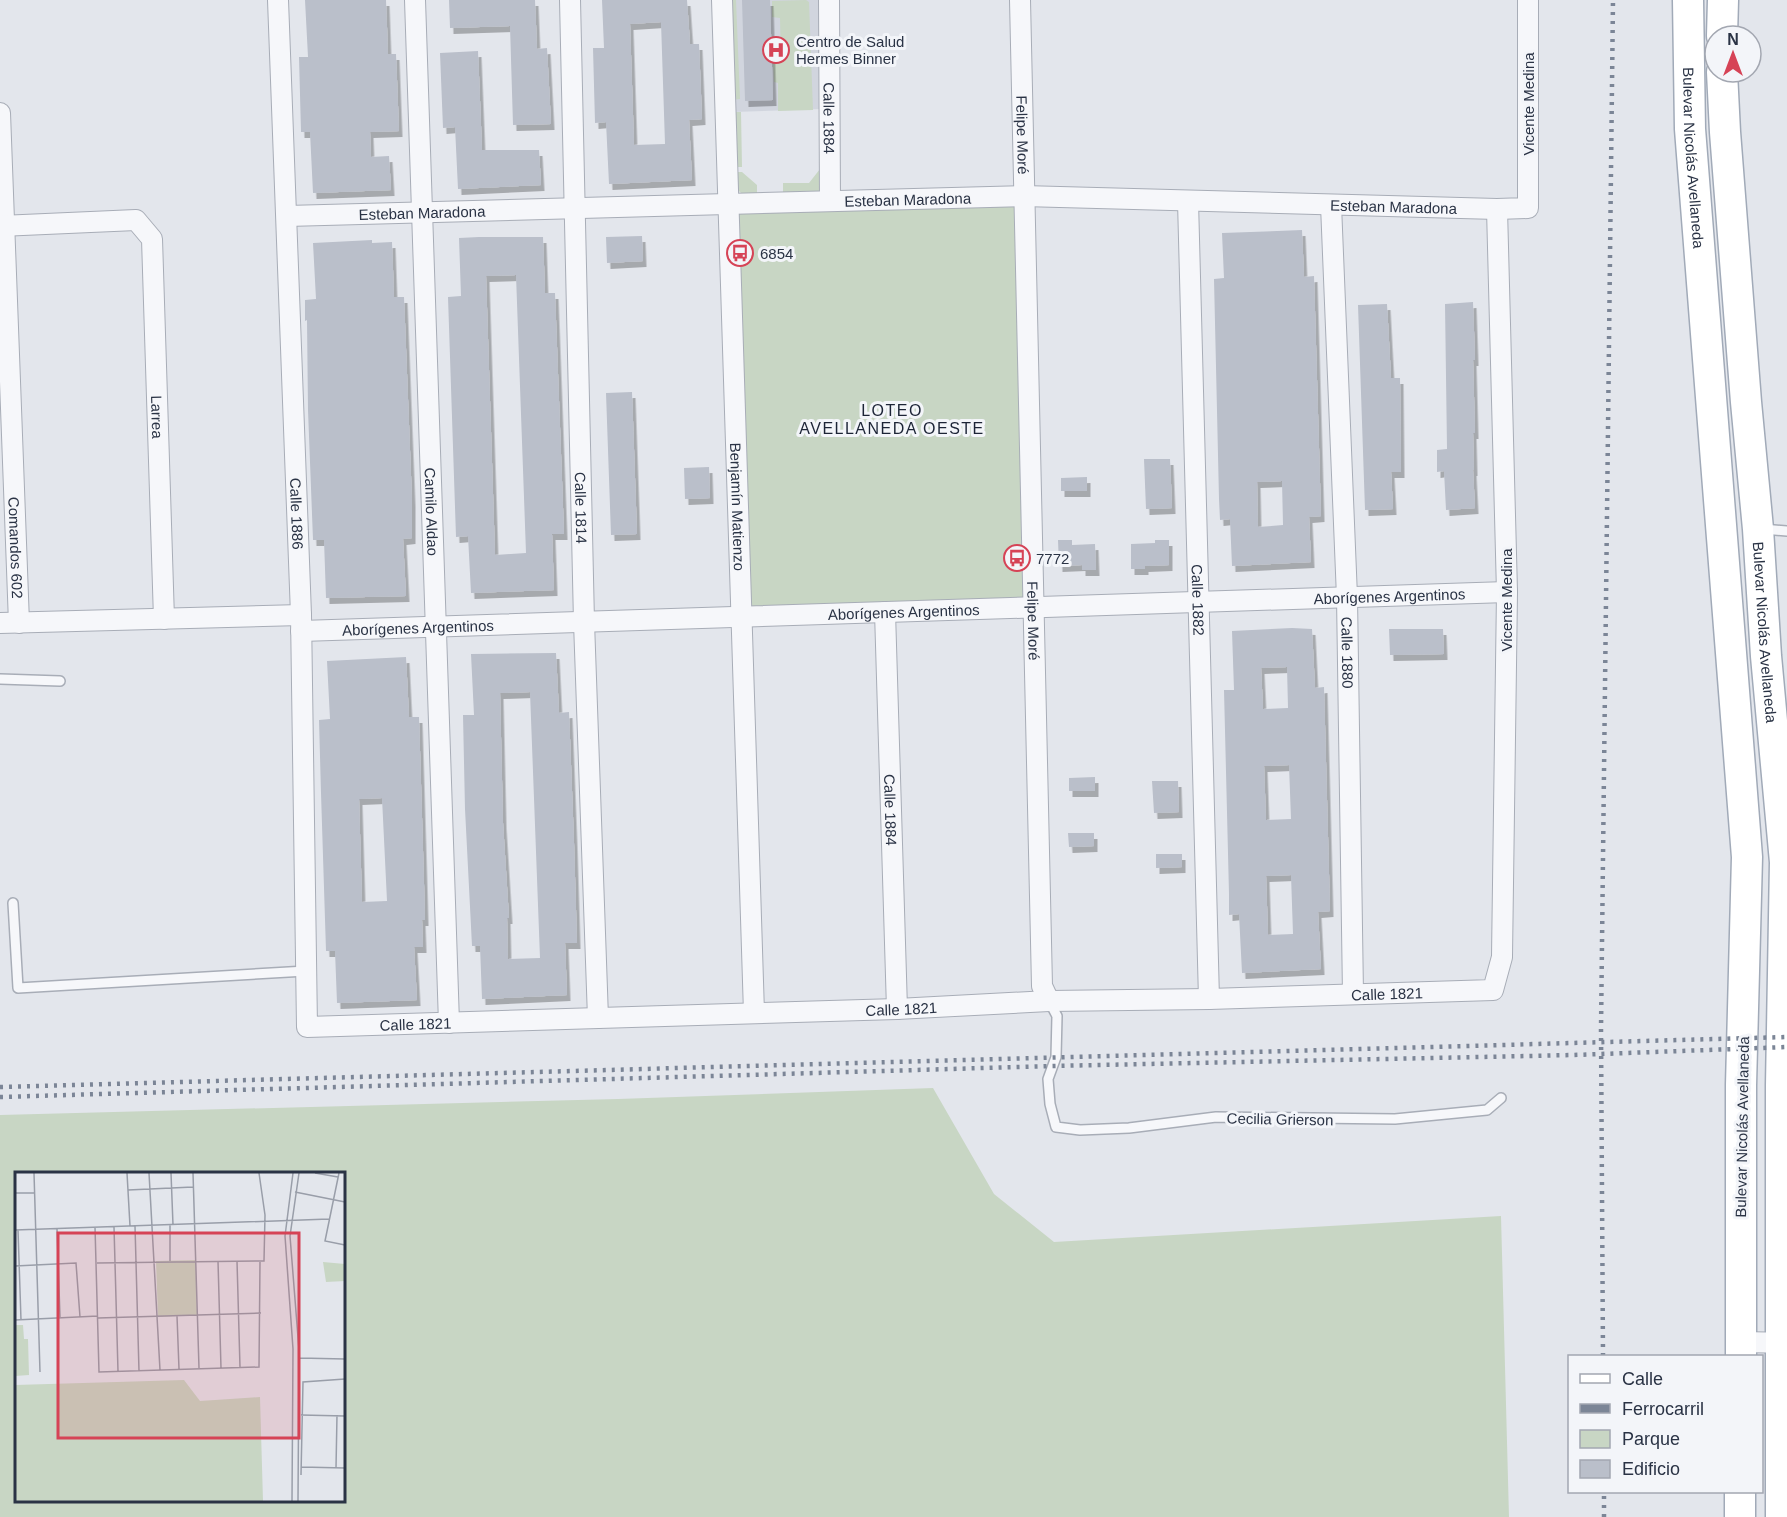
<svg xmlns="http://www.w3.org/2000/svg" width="1787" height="1517" font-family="Arial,sans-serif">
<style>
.built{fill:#d1d5de}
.green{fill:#c8d6c4;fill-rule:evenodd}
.building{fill:#babfca;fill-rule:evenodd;filter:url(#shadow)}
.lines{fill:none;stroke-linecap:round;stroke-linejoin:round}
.lane-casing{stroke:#a8adb7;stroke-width:12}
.street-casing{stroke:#a8adb7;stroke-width:22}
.primary-casing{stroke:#a1aab8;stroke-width:33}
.lane{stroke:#f6f7fa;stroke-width:9}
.street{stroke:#f6f7fa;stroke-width:20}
.primary{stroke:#fff;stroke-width:30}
.rail{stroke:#7b8596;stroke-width:4.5;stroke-dasharray:3 6;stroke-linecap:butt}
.labels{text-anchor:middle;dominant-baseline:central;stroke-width:6;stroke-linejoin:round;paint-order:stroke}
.poi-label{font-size:15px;fill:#2a3345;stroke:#f3f5f9;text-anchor:start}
.street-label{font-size:15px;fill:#2a3345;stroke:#f3f5f9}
.neighbourhood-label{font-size:16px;letter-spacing:1.5px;fill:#1c2436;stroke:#f3f5f9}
.inset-road{fill:none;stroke:#999ea9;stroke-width:1.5}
.view{fill:#d64356;fill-opacity:0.15;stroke:#d64356;stroke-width:3}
.inset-edge{fill:none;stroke:#2a3345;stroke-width:3}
</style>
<defs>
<filter id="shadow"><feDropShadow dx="3.5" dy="6" stdDeviation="0" flood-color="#0004"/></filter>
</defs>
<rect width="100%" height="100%" fill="#e3e6ec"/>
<path class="built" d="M 728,0 L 822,0 L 822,109 L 733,112 Z"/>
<path class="green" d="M 728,0 L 736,0 L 740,99 L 732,100 Z
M 806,0 L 809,2 L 813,110 L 778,111 L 778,83 L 774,82 L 773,60 L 781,59 L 780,18 L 772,17 L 772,1 Z
M 733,112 L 741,112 L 742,167 L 735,167 Z
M 820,169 L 821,189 L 815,195 L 783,195 L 783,183 L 809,183 Z
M 734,172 L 742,172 L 757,185 L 757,196 C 738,196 735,190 734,172 Z
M 1023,196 L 1033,607 L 742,616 L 729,204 Z
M 933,1088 L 994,1194 L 1054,1242 L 1501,1216 L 1509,1517 L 0,1517 L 0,1115 L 618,1099 ZM 16,1174 L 344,1174 L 344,1500 L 16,1500 Z"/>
<path class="building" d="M 305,0 L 386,0 L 388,54 L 396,54 L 399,131 L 370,132 L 371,157 L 389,156 L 391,190 L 313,193 L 310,132 L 301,132 L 299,57 L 308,57 Z
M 449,0 L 535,0 L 537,49 L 547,48 L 551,124 L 513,125 L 510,26 L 450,28 Z
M 602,0 L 687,0 L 690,44 L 699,44 L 702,119 L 689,120 L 692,180 L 609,184 L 606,122 L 595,123 L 593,48 L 604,48 ZM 661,22 L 665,144 L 634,145 L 630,24 Z
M 742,0 L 770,0 L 773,100 L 745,101 Z
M 478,51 L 482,150 L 539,150 L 541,185 L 458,189 L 455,127 L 443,128 L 440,53 Z
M 1302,230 L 1304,277 L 1314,276 L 1321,516 L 1309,517 L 1311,562 L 1232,566 L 1230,519 L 1220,520 L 1219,499 L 1214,279 L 1224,278 L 1222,233 ZM 1282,481 L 1283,525 L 1258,527 L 1257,482 Z
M 642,236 L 643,261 L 607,263 L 606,237 Z
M 479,237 L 543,237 L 545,293 L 555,293 L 564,534 L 552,534 L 554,590 L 471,593 L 468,536 L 456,537 L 448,297 L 461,296 L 459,238 ZM 516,275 L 526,553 L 495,555 L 486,276 Z
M 372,240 L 372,243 L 392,242 L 394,297 L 404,297 L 412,501 L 412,538 L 403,539 L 406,596 L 326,598 L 324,540 L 313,540 L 308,410 L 307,320 L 305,321 L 305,300 L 316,299 L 313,243 Z
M 1473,302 L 1475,360 L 1473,360 L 1475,433 L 1473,433 L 1474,470 L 1473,470 L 1475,508 L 1446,510 L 1444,471 L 1437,472 L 1437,450 L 1447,449 L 1445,304 Z
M 1387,304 L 1391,378 L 1400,378 L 1401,472 L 1391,472 L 1393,509 L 1365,510 L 1358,305 Z
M 632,392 L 637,534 L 611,535 L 606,393 Z
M 1144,459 L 1170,459 L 1172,508 L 1146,509 Z
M 709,467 L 710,498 L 685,499 L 684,468 Z
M 1087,477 L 1087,491 L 1061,491 L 1061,478 Z
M 1058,540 L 1072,540 L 1072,545 L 1095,544 L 1096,570 L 1082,570 L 1082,565 L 1059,566 Z
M 1155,540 L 1169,540 L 1169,565 L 1145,566 L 1145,569 L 1131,569 L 1131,544 L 1155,543 Z
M 1292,628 L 1312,629 L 1315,688 L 1324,687 L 1330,911 L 1318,912 L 1321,969 L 1242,973 L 1239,914 L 1229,915 L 1229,894 L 1224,690 L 1234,690 L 1232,631 ZM 1287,667 L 1288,708 L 1263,709 L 1261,668 ZM 1289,765 L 1291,819 L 1266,820 L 1264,766 ZM 1291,875 L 1293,934 L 1268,935 L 1266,876 Z
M 1389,629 L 1443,629 L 1444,654 L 1390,655 Z
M 556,653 L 559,713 L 569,712 L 574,843 L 577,943 L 565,943 L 567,995 L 482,999 L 480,946 L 472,946 L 465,809 L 463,715 L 474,715 L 471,654 ZM 530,692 L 540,958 L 508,959 L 507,918 L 509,918 L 503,823 L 500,693 Z
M 406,657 L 409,717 L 419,717 L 424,884 L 425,920 L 422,920 L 423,947 L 414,947 L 417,1000 L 337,1003 L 335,951 L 326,951 L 321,793 L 319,720 L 330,719 L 327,661 ZM 382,798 L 387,901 L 362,902 L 359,799 Z
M 1095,777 L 1095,791 L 1069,791 L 1069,778 Z
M 1152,781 L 1178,781 L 1179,812 L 1154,813 Z
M 1068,833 L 1094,833 L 1094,846 L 1069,847 Z
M 1156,854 L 1182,854 L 1182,867 L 1156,868 Z"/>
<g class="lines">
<defs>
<path id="lane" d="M 1763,529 L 1787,531
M 0,679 L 60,681
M 13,903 L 18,988 L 306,971
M 1049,1001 L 1057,1016 L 1056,1057 L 1048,1079 L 1050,1104 L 1056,1127 L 1080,1130 L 1129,1128 L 1216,1117 L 1395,1119 L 1487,1110 L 1501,1098"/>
<g id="street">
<path id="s1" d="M 278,0 L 301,615 L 307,1027 L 897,1009 L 1049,1001 L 1209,999 L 1493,990 L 1502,957 L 1507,592 L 1497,209"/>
<path id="s2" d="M 415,0 L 449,1023"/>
<path id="s3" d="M 570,0 L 584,622 L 598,1018"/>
<path id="s4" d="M 722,0 L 754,1013"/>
<path id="s5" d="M 829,0 L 830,201"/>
<path id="s6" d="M 1020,0 L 1042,986 L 1049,1001"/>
<path id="s7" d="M 0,113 L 19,623"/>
<path id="s8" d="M 1188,201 L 1209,999"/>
<path id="s9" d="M 1331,205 L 1347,597 L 1353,994"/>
<path id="s10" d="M 287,216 L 1023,196 L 1497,209 L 1528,208 L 1528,0"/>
<path id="s11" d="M 0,226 L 136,220 L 152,239 L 164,619"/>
<path id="s12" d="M 885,612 L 897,1009"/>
<path d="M 0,623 L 301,615"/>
<path id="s13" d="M 301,631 L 1507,592"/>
<path d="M 1741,1342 L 1787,1343"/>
</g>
<g id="primary">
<path id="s14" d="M 1688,0 L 1690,129 L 1747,857 L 1741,1085 L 1741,1356"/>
<path d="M 1722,36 L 1723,0"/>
<path id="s15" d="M 1722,72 L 1725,132 L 1746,402 L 1758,529 L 1766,656 L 1785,862 L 1781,1085 L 1781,1517"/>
<path d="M 1740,1517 L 1740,1492"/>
</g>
</defs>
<use href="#lane" class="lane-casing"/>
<use href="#street" class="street-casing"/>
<use href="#primary" class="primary-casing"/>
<use href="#lane" class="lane"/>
<use href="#street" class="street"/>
<use href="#primary" class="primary"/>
<path class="rail" d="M 0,1087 L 1787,1037
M 0,1097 L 1052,1066 L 1574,1055 L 1787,1047
M 1603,1356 L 1601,1030 L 1613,0
M 1604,1517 L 1604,1492"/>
</g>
<defs>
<symbol id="hospital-ring" viewBox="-11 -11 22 22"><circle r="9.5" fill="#f3f5f9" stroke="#d64356" stroke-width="1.5"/><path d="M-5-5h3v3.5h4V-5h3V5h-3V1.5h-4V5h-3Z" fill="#d64356"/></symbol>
<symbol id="bus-ring" viewBox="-11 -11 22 22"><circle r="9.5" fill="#f3f5f9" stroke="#d64356" stroke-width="1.5"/><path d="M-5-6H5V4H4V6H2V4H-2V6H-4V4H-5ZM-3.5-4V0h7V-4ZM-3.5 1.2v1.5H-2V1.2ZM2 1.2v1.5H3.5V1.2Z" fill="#d64356"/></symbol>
</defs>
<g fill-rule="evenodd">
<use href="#hospital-ring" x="761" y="35" width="30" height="30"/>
<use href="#bus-ring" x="725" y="238" width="30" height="30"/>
<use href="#bus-ring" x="1002" y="543" width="30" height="30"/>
</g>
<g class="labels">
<g class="poi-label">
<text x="796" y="41">Centro de Salud<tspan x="796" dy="17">Hermes Binner</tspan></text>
<text x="760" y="253">6854</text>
<text x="1036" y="558">7772</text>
</g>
<g class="street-label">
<text transform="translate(1528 104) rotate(-90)">Vicente Medina</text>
<text stroke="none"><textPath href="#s5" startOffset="118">Calle 1884</textPath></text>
<text stroke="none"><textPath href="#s6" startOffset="135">Felipe Moré</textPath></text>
<text stroke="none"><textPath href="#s14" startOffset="158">Bulevar Nicolás Avellaneda</textPath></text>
<text stroke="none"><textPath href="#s10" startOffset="621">Esteban Maradona</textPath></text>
<text stroke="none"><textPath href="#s10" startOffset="1107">Esteban Maradona</textPath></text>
<text stroke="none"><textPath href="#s10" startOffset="135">Esteban Maradona</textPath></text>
<text stroke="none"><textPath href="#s11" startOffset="339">Larrea</textPath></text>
<text stroke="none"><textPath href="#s4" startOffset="507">Benjamín Matienzo</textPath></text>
<text stroke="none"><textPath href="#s3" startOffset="508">Calle 1814</textPath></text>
<text stroke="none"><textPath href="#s2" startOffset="512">Camilo Aldao</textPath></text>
<text stroke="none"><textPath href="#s1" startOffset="514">Calle 1886</textPath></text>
<text stroke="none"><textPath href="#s7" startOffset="435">Comandos 602</textPath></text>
<text stroke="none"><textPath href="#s13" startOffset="1089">Aborígenes Argentinos</textPath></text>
<text stroke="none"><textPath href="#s8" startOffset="399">Calle 1882</textPath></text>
<text transform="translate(1506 600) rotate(-90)">Vicente Medina</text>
<text stroke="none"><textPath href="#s13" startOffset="603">Aborígenes Argentinos</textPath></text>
<text stroke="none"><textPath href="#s6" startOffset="621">Felipe Moré</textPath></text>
<text stroke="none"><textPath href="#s13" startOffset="117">Aborígenes Argentinos</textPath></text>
<text stroke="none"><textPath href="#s15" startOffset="562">Bulevar Nicolás Avellaneda</textPath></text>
<text stroke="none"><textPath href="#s9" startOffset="448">Calle 1880</textPath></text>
<text stroke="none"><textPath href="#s12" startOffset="198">Calle 1884</textPath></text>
<text stroke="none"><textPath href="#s1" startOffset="2108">Calle 1821</textPath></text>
<text stroke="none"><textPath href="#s1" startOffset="1622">Calle 1821</textPath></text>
<text stroke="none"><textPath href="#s1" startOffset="1136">Calle 1821</textPath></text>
<text transform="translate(1280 1119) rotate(1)">Cecilia Grierson</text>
<text transform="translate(1742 1127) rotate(-89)">Bulevar Nicolás Avellaneda</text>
</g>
<g class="neighbourhood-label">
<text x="892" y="410">LOTEO<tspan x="892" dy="18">AVELLANEDA OESTE</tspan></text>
</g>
</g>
<g transform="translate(15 1172)">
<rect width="330" height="330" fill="#e3e6ec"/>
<path d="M 181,88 L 182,143 L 143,145 L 141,89 ZM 308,90 L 330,92 L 330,109 L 311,110 ZM 0,153 L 8,153 L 9,167 L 13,167 L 14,203 L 0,204 ZM 169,208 L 185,229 L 245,225 L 248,329 L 0,329 L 0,213 Z" fill="#c8d6c4"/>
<path class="inset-road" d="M 19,1 L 25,200M 112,1 L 115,54M 134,1 L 145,198M 156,1 L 158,53M 178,1 L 184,196M 300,1 L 323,5M 324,1 L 310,69 L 330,73M 113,18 L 178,15M 280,20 L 330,30M 0,21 L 20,21M 155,53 L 155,89M 120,54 L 124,199M 80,55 L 84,200 L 244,195 L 245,90M 99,55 L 103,199M 42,57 L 45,145M 0,58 L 314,47M 3,58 L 6,148M 203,89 L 206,196M 222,89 L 225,195M 82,91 L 249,89 L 250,43 L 244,1M 0,94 L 61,91 L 65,145M 162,144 L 164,197M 83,146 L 246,141M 0,148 L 83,144M 284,186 L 330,187M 286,243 L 330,244M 286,295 L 330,296M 321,296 L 322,243M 286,303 L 288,210 L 330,207M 277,329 L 278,177 L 270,64 L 278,1M 283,329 L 284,178 L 275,64 L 284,1"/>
<path class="view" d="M 43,61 L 284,61 L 284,266 L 43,266 Z"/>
<rect width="330" height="330" class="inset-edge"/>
</g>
<rect x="1568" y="1355" width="195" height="138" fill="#f3f5f9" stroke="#a3a7b1" stroke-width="1.5"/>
<rect x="1580" y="1374" width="30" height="9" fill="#ffffff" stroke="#a3a7b1" stroke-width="1.5"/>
<text x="1622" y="1385" font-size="18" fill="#2a3345">Calle</text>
<rect x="1580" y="1404" width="30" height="9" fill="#7b8596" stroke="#a3a7b1" stroke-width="1.5"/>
<text x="1622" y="1415" font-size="18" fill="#2a3345">Ferrocarril</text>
<rect x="1580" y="1430" width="30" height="18" fill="#c8d6c4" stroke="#a3a7b1" stroke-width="1.5"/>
<text x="1622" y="1445" font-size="18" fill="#2a3345">Parque</text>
<rect x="1580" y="1460" width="30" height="18" fill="#babfca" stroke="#a3a7b1" stroke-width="1.5"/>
<text x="1622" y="1475" font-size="18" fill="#2a3345">Edificio</text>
<g transform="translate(1733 54)"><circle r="28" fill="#f3f5f9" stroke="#a3a7b1" stroke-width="1.5"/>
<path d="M0-4.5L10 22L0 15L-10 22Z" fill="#d64356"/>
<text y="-9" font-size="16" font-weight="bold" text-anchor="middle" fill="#2a3345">N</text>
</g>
</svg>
